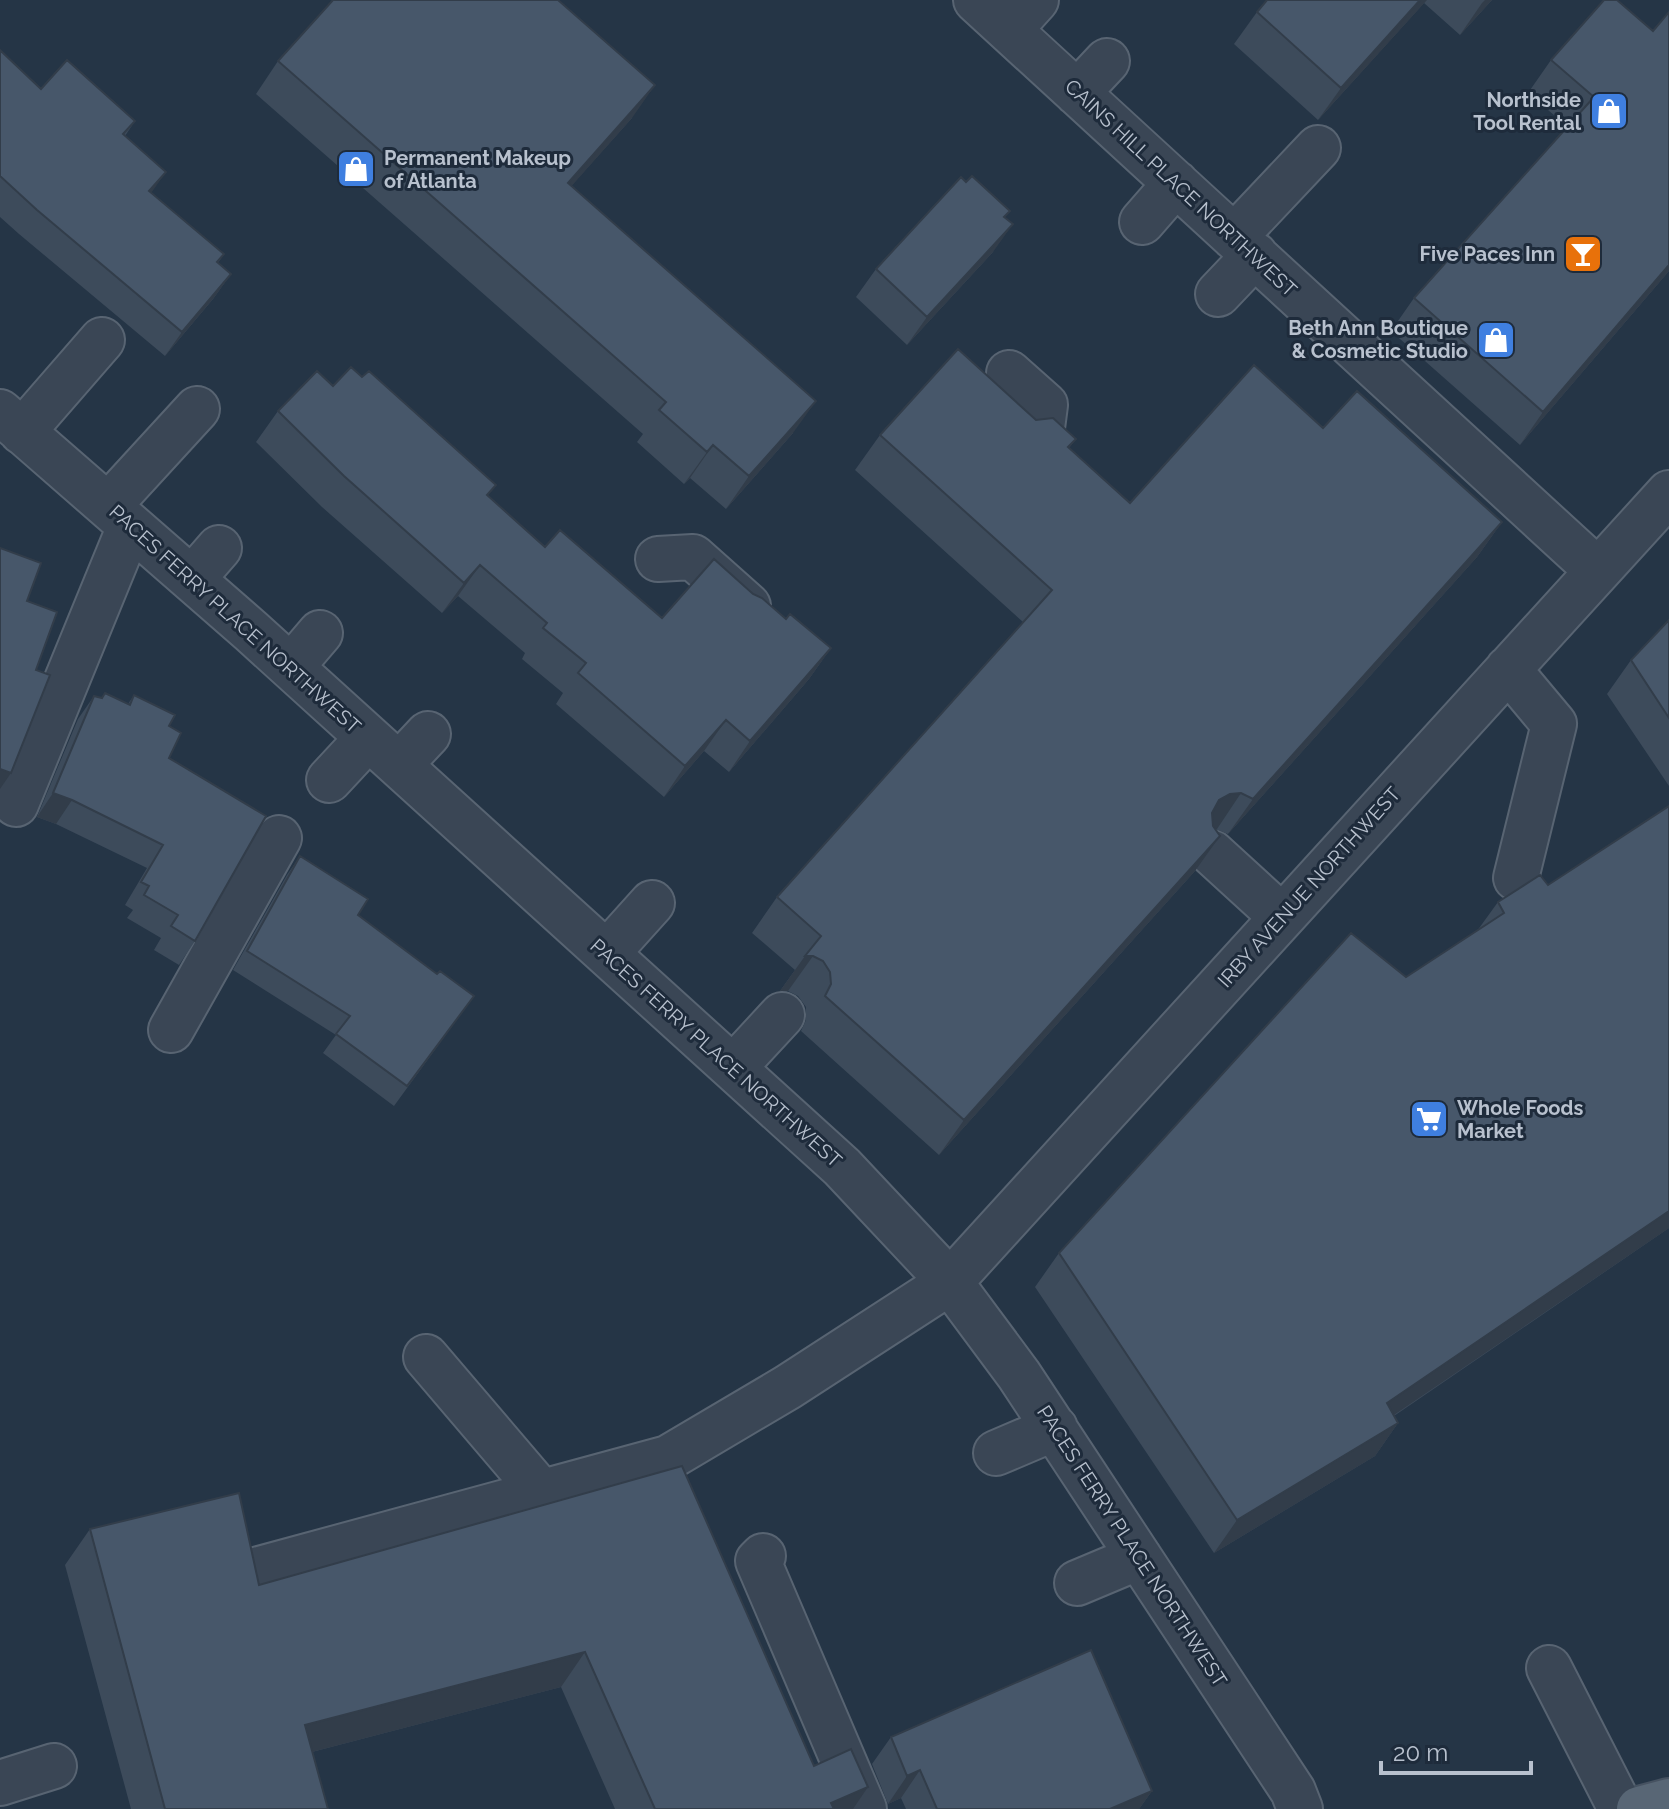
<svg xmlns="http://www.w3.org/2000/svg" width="1669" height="1809" font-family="Raleway,sans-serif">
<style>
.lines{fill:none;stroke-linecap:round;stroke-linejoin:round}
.minor-casing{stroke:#586472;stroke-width:48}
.major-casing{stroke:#465261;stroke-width:48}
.minor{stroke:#3a4655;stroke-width:44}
.major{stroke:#586675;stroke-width:44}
.wall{fill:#3d4b5b}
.shaded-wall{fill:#323d4a}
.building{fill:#47576a;stroke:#323d4a;stroke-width:2}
.labels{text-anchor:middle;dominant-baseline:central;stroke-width:6;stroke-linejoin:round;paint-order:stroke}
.poi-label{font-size:20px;font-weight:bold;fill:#b8c1ce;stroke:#1e2b3b;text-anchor:end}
.street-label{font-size:20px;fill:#b8c1ce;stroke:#1e2b3b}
</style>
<rect width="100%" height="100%" fill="#253546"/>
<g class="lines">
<defs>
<path id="minor" d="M 976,0 L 1598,571
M 1009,30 L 1036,0
M 1077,93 L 1107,61
M 1142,222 L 1176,183
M 1234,237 L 1318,148
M 1218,294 L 1255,255
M 1009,373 L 1045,405 L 1042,428
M 0,412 L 251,631 L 842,1167 L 950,1282 L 1019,1375 L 1293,1791 L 1300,1809
M 22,432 L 102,340
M 108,506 L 197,409
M 658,559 L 693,557 L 748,606
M 192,579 L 219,548
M 291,667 L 320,633
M 1508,669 L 1554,724 L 1516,878
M 399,765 L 428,734
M 329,780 L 368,738
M 16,804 L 130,526
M 1212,853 L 1282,917
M 607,953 L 652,903
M 171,1030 L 279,838
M 733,1068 L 782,1015
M 426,1357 L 542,1493
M 996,1453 L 1055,1428
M 763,1556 L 758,1561 L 864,1809
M 252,1571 L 668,1458 L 788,1387 L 950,1282 L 1669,493
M 1077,1583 L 1139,1557
M 1549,1668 L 1621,1809
M 0,1783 L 54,1766"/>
<path id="major" d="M 1639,1809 L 1669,1801"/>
</defs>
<use href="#minor" class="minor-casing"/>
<use href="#major" class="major-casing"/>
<use href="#minor" class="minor"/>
<use href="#major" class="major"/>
</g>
<path class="wall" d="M 1267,0 L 1492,0 L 1460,35 L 1424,3 L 1318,120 L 1234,44 L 1257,12 Z
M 1653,31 L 1669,271 L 1520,445 L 1391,331 L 1414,298 L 1568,127 L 1528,93 L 1551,60 Z
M 0,50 L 41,89 L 135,121 L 125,136 L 151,193 L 224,254 L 218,263 L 231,274 L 213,299 L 165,356 L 19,234 L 0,217 Z
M 278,61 L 632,118 L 571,186 L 793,433 L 726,509 L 690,478 L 684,484 L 637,442 L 643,434 L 256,94 Z
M 1005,218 L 993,252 L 907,345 L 856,297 L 876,269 Z
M 333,386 L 488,496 L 545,547 L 662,618 L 753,594 L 786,619 L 831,648 L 809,679 L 729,772 L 704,751 L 664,797 L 556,704 L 563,693 L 522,659 L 525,653 L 458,596 L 442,613 L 322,507 L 256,442 L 278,411 Z
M 1036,420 L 1076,439 L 1069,448 L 1130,503 L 1323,428 L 1502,522 L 1477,557 L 1228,834 L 1215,829 L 1195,871 L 939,1155 L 801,1031 L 806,1020 L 806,1007 L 798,996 L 788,991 L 780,991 L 795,970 L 752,933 L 777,897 L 1023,622 L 855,470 L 880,435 Z
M 1669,620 L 1669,786 L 1607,694 L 1631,660 Z
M 105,693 L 128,704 L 134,695 L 169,726 L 169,758 L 195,941 L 179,965 L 154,950 L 161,938 L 127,918 L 133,910 L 125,905 L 147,868 L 56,824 L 37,817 L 78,719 L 94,696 L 101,698 Z
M 1669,806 L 1669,1228 L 1394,1416 L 1398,1423 L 1375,1456 L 1214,1553 L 1035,1287 L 1059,1253 L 1406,977 L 1477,931 L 1498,902 L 1548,885 Z
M 300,856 L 358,915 L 437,974 L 474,996 L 394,1106 L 323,1053 L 336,1035 L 233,970 L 287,875 Z
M 682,1466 L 814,1766 L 853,1809 L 615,1809 L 561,1687 L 312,1752 L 328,1809 L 131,1809 L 65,1565 L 90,1529 L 259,1585 Z
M 891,1737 L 1152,1791 L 1139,1809 L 906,1809 L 901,1798 L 888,1804 L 872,1764 Z"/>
<path class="shaded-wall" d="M 1420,0 L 1427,0 L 1318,120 L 1341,88 Z
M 1485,0 L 1492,0 L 1460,35 L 1482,3 Z
M 655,85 L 632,118 L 545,216 L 568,183 Z
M 166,172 L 149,196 L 149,191 Z
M 1013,224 L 993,252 L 907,345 L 927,317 Z
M 1669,265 L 1669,271 L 1520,445 L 1543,412 Z
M 231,274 L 213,299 L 165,356 L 182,332 Z
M 816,401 L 793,433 L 726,509 L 749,476 Z
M 713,445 L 690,478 L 684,484 L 707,452 Z
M 1502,522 L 1477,557 L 1228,834 L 1253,799 Z
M 480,565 L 458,596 L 442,613 L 464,583 Z
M 831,648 L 809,679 L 729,772 L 750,741 Z
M 726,720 L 704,751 L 664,797 L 685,766 Z
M 0,769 L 11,773 L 0,789 Z
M 53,793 L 72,800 L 56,824 L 37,817 Z
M 1241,793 L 1217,829 L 1205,829 L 1219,800 L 1230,794 Z
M 1220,836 L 1195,871 L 939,1155 L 964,1120 Z
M 805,956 L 813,956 L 788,991 L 780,991 Z
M 1669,1211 L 1669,1228 L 1363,1436 L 1387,1403 Z
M 1398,1423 L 1375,1456 L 1214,1553 L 1237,1520 Z
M 585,1652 L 561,1687 L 281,1760 L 305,1725 Z
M 920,1770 L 901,1798 L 888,1804 L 907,1776 Z
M 868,1787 L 853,1809 L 827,1809 L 831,1803 Z
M 1152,1791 L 1139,1809 L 1110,1809 Z"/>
<path class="building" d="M 333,0 L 558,0 L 655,85 L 568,183 L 816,401 L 749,476 L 713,445 L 707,452 L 659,410 L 666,402 L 278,61 Z
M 1267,0 L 1420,0 L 1341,88 L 1257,12 Z
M 1604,0 L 1617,0 L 1653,31 L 1669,12 L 1669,265 L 1543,412 L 1414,298 L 1594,97 L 1551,60 Z
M 0,50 L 41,89 L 67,60 L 135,121 L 123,134 L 166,172 L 149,191 L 224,254 L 217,262 L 231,274 L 182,332 L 37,210 L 0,176 Z
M 972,176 L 1010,211 L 1004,217 L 1013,224 L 927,317 L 876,269 L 961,177 L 966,182 Z
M 958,349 L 1036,420 L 1053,418 L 1076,439 L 1068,447 L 1130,503 L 1254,365 L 1323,428 L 1357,391 L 1502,522 L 1253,799 L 1241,793 L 1230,794 L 1219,800 L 1212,813 L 1213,826 L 1220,836 L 964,1120 L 825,996 L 831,984 L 830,972 L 823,961 L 813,956 L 805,956 L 821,936 L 777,897 L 1052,590 L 880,435 Z
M 351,367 L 362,377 L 369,371 L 496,485 L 487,495 L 545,547 L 560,530 L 662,618 L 714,559 L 753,594 L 762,598 L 786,619 L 790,614 L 831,648 L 750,741 L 726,720 L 685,766 L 578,673 L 586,663 L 543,628 L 547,623 L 480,565 L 464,583 L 344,476 L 278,411 L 317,371 L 333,386 Z
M 0,548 L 41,563 L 27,601 L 57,612 L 36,670 L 50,675 L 11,773 L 0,769 Z
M 1669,620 L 1669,718 L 1631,660 Z
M 105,693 L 130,705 L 134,695 L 175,715 L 169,726 L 181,733 L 169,758 L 266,816 L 195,941 L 171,926 L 178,915 L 144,895 L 149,886 L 141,882 L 163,845 L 72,800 L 53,793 L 94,696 L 102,698 Z
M 1669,806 L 1669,1211 L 1387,1403 L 1398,1423 L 1237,1520 L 1059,1253 L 1351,933 L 1406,977 L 1504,913 L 1498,902 L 1540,875 L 1548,885 Z
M 300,856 L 368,899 L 358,915 L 437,974 L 440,971 L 474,996 L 407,1086 L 336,1034 L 350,1016 L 247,951 Z
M 682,1466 L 814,1766 L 851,1749 L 868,1787 L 831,1803 L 834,1809 L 655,1809 L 585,1652 L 305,1725 L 328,1809 L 165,1809 L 90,1529 L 239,1493 L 259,1585 Z
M 1091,1650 L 1152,1791 L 1110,1809 L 937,1809 L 920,1770 L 907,1776 L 891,1737 Z"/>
<defs>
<symbol id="shop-square" viewBox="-11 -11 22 22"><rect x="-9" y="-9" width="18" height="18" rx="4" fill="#3f7fe0" stroke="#1e2b3b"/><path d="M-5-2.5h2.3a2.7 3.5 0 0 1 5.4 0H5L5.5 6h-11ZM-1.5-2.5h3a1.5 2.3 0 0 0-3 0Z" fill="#fff"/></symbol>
<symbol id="bar-square" viewBox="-11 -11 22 22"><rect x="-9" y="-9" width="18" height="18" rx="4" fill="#e8710a" stroke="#1e2b3b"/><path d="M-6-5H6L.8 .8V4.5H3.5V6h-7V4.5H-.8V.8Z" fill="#fff"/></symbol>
<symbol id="supermarket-square" viewBox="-11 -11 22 22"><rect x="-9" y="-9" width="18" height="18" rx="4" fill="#3f7fe0" stroke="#1e2b3b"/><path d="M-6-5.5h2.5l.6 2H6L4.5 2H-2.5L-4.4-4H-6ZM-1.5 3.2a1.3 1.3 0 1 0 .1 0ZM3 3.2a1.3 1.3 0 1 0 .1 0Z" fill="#fff"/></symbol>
</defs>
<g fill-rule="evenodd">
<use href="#shop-square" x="1587" y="89" width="44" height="44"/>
<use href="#shop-square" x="334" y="147" width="44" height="44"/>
<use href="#bar-square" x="1561" y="232" width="44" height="44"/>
<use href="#shop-square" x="1474" y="318" width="44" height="44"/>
<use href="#supermarket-square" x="1407" y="1097" width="44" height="44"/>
</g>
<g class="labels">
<g class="poi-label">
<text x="1581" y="100">Northside<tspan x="1581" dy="23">Tool Rental</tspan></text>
<text x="384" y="158" text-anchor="start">Permanent Makeup<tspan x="384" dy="23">of Atlanta</tspan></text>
<text x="1555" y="254">Five Paces Inn</text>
<text x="1468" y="328">Beth Ann Boutique<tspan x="1468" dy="23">&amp; Cosmetic Studio</tspan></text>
<text x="1457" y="1108" text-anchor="start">Whole Foods<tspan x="1457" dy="23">Market</tspan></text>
</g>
<g class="street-label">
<text transform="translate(1181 188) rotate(43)">CAINS HILL PLACE NORTHWEST</text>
<text transform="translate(235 619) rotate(42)">PACES FERRY PLACE NORTHWEST</text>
<text transform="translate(1309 887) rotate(-48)">IRBY AVENUE NORTHWEST</text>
<text transform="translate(716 1053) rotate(42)">PACES FERRY PLACE NORTHWEST</text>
<text transform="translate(1132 1546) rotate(57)">PACES FERRY PLACE NORTHWEST</text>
</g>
</g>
<path d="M1381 1761v12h150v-12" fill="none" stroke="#b8c1ce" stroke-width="4"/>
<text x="1393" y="1761" font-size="24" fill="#b8c1ce" stroke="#1e2b3b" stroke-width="6" paint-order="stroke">20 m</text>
</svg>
